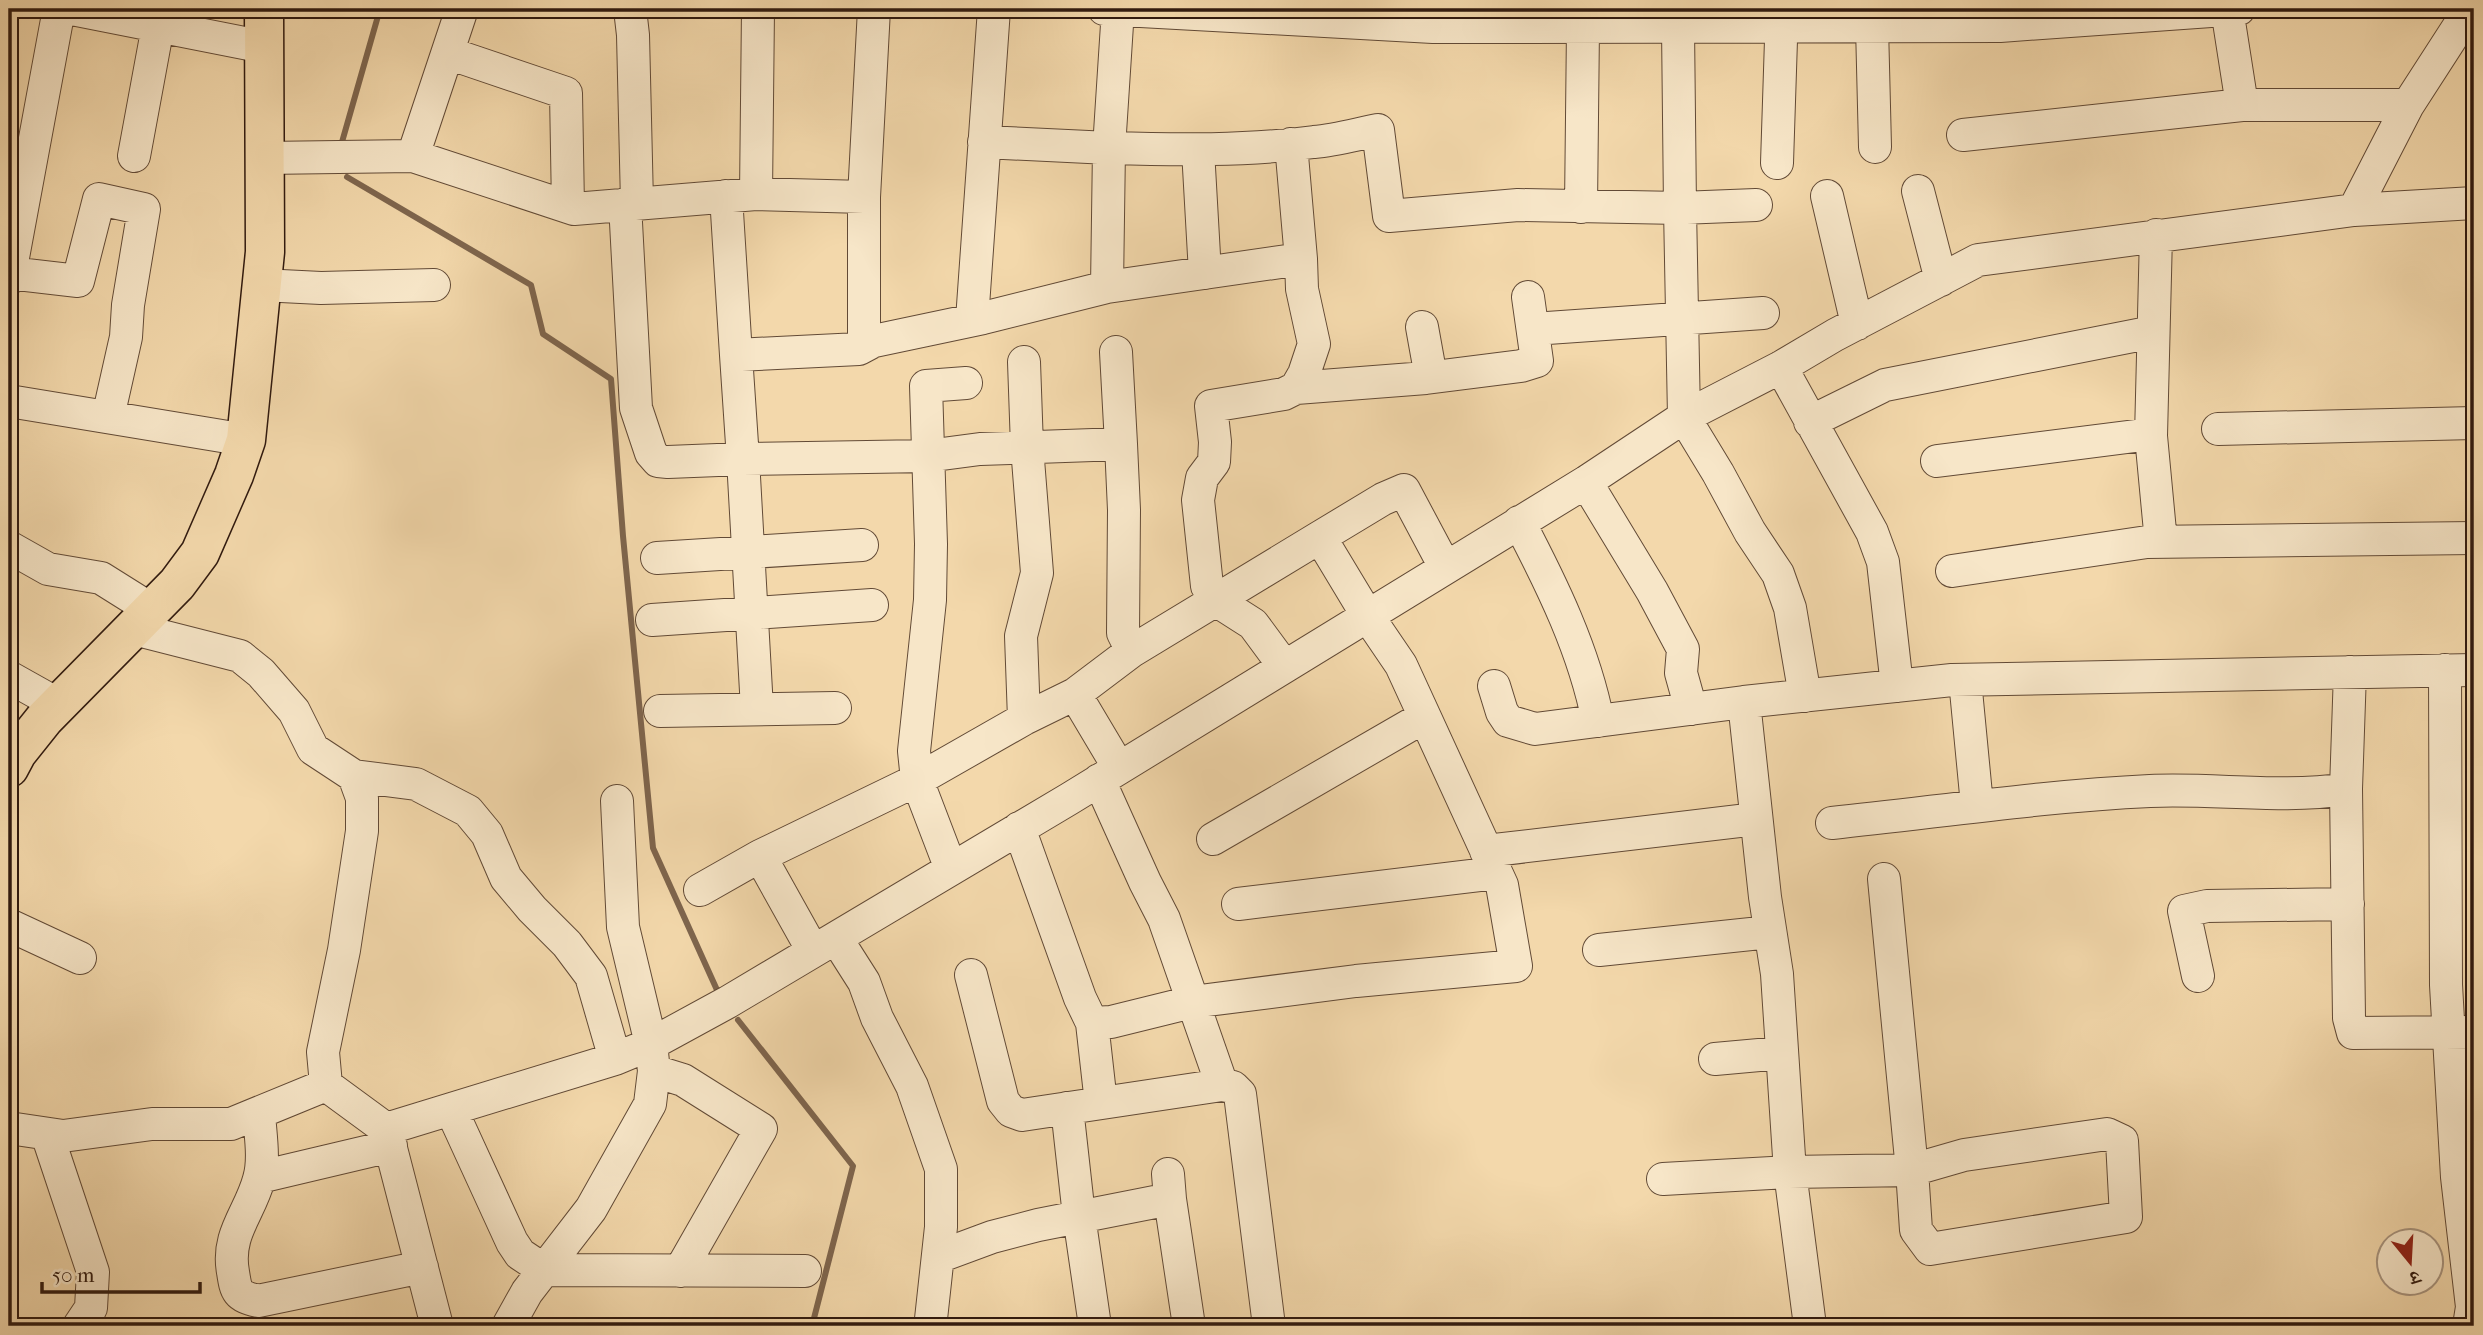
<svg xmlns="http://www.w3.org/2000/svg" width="2483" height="1335" font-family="'IM FELL French Canon','Noto Serif Devanagari',serif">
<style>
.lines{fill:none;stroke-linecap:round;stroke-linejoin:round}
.stream{stroke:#7e654d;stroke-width:6}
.minor-casing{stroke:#624a36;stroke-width:34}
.major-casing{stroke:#311a0f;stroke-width:41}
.minor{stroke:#f7e6c8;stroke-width:32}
.major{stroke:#f3d8ab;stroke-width:38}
</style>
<rect width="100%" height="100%" fill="#f3d8ab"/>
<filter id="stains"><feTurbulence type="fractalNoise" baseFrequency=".00286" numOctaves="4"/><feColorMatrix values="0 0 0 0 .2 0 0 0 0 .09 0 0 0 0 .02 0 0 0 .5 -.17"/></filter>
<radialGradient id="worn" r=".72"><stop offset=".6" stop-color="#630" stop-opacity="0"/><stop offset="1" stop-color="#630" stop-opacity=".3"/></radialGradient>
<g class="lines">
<path class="stream" d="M 342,142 L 380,9
M 347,177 L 531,285 L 543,334 L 611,379 L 623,536 L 653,848 L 717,990
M 738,1020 L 853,1166 L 812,1326"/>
<defs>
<path id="minor" d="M 72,9 L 264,47
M 630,9 L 633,35 L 637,203
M 1104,9 L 1433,27 L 1486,27 L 2000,26 L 2239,9
M 1118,9 L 1109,148 C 1177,150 1246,151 1314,142 C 1336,140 1357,134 1378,130 L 1389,216 L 1518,205 L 1680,208 L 1678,27
M 2227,9 L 2242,105 L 2408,105
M 1872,26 L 1875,147
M 448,53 L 566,93 L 568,207
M 1963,135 L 2242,105
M 1198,150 L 1205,273
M 134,156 L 158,26
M 413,156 L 462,9
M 264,158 L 413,156 L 574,209 L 756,194 L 864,197
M 1777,163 L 1782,9
M 1918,191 L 1941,280
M 756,194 L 758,9
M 726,196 L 736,355 L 859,349 L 874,341 L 983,318 L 1107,287 L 1109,148 L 984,142
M 1827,196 L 1857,324
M 625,204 L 636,408 L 651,453 L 658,461 L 668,462 L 743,459 L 736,355
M 1756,205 L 1680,208 L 1684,417 L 1718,473 L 1750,532 L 1778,574 L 1790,608 L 1805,696
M 1581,207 L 1583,27
M 2354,210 L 2474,203
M 2156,235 L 2151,436 L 2161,542
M 9,273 L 78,281 L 99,199 L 144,209 L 128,305 L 126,337 L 108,417
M 9,279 L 59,9
M 261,285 L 321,288 L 434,285
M 1107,287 L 1301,259 L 1291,144
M 972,320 L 994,9
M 1422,327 L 1431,377
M 1533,329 L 1763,313
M 864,346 L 864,197 L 874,9
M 1116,352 L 1121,444
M 1024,362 L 1027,447 L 1037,573 L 1021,636 L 1024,719
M 1781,367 L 1872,532 L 1883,562 L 1897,686
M 1296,388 L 1426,378 L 1521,366 L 1537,361 L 1528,297
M 9,401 L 246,440
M 1810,422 L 1885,385 L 2153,332
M 2218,429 L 2474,423
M 1937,461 L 2151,434
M 1586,482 L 1652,591 L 1683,649 L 1681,673 L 1691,709
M 1519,522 C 1552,585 1584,650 1598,721
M 9,547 L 48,569 L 101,578 L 152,610
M 657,558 L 862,545
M 1952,571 L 2147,542 L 2474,538
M 652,620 L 872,605
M 134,629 L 240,656 L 261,673 L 294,711 L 313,749 L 354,776 L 362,798 L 362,831 L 344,950 L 323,1052 L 326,1085
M 1132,651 L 1320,537
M 1284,666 L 1253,624 L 1217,601 L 1207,586 L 1198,500 L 1202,478 L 1214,462 L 1215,442 L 1211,406 L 1284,394 L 1296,388 L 1304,374 L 1314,344 L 1302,289 L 1301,259
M 2445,670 L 2446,985 L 2457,1177 L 2472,1307 L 2469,1326
M 9,677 L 59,705
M 1965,680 L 1977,805
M 1494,686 L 1502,712 L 1508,721 L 1535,729 L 1744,702
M 757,709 L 743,459 L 927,456 L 980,449 L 1121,444 L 1124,510 L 1123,633 L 1132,651 L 1075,694 L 1119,768
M 660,711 L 835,708
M 354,776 L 416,784 L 468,811 L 487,834 L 506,878 L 532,909 L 567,944 L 591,976 L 615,1059
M 1099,780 L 1145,882 L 1164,919 L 1222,1085
M 2346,789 L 2349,1018 L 2353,1033 L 2474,1032
M 1832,823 C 1938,812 2043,796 2150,791 C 2215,788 2281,799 2346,789 L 2350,672
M 1019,828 L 1080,998 L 1092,1023 L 1111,1022 L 1192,1002 L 1356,981 L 1516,966 L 1502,885 L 1401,665 L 1367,615 L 1320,537 L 1383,499 L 1404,490 L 1445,567
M 1213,839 L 1424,717
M 1486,851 L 1756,819
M 760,856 L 917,780 L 1024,719 L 1075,694
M 951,869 L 917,780 L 914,751 L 930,600 L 931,544 L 926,386 L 966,383
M 700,890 L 760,856 L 813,951
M 1238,904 L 1496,873
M 9,925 L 80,958
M 836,938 L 864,982 L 877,1018 L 912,1086 L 941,1169 L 941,1227 L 931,1319 L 932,1326
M 1599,950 L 1770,932
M 971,975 L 1003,1101 L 1011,1111 L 1022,1115 L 1222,1085 L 1233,1087 L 1240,1094 L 1269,1326
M 2198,976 L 2184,911 L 2207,906 L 2348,904
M 1092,1023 L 1101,1103
M 1715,1059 L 1782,1053
M 654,1071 L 683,1080 L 761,1129 L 680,1271
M 1067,1108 L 1079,1216 L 1095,1326
M 451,1109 L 512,1242 L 520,1254 L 544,1270 L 805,1271
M 259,1113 C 260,1133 265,1159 259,1179 C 250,1213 226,1234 233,1272 C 236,1292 237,1296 258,1301 L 422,1267
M 9,1128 L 63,1136 L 152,1124 L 231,1124 L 326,1085 L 386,1129 L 615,1059 L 651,1044 L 728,1002 L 1069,799 L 1586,482 L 1684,417 L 1781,367 L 1835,335 L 1978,260 L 2354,210 L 2408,105 L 2470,9
M 386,1129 L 437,1326
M 47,1134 L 93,1272 L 91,1308 L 79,1326
M 260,1177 L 391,1146
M 1663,1179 L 1790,1172 L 1912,1170 L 1916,1230 L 1930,1249 L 2126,1217 L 2122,1141 L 2107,1134 L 1964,1155 L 1912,1170 L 1884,879
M 1170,1199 L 1189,1326
M 938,1257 L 992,1237 L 1038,1225 L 1170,1199 L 1168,1174
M 508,1326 L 527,1292 L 591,1209 L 650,1104 L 654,1071 L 651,1044 L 623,927 L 617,801
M 1810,1326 L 1790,1172 L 1777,974 L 1765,897 L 1744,702 L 1952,680 L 2474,670"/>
<path id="major" d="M 9,768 L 17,753 L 45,718 L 177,584 L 200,553 L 234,475 L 246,440 L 265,252 L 264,9"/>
</defs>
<use href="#minor" class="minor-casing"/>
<use href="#major" class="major-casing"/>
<use href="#minor" class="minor"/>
<use href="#major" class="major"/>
</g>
<rect width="2483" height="1335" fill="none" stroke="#f3d8ab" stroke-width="35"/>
<rect x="10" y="10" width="2462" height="1314" fill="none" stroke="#311a0f" stroke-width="3.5"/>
<rect x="18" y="18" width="2448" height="1300" fill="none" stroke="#311a0f" stroke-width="2"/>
<g transform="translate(2410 1262) rotate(162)"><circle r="33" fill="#f7e6c8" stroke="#a8947e" stroke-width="2"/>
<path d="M0-5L12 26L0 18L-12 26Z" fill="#8f2418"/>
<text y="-10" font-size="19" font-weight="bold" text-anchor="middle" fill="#311a0f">उ</text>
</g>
<path d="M42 1282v10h158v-10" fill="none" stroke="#311a0f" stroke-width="3.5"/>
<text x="52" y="1282" font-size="21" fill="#311a0f" stroke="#f7e6c8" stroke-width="5" paint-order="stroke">50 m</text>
<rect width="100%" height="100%" filter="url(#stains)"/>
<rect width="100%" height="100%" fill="url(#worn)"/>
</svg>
